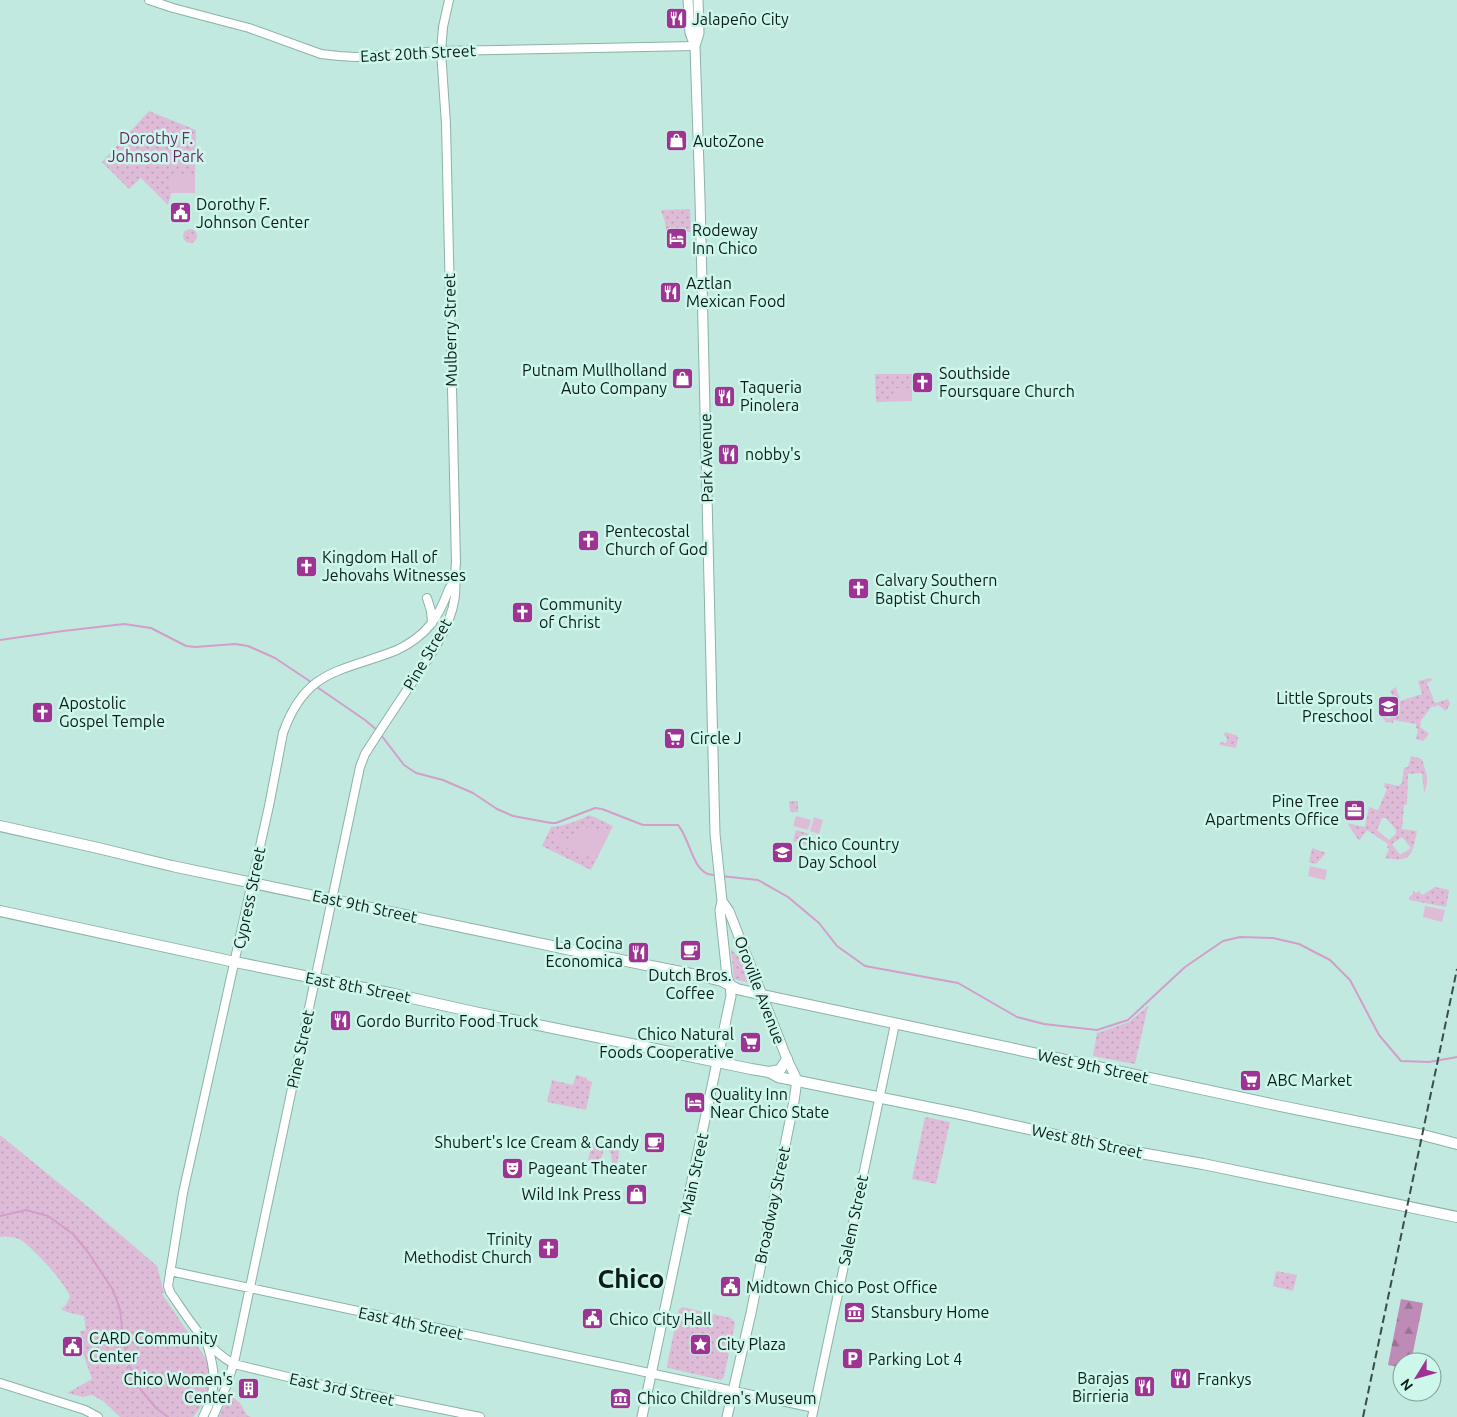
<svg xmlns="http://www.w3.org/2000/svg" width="1457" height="1417" font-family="Ubuntu,sans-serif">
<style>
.grass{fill:url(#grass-dots);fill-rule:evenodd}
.forest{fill:url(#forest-firs)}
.pitch{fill:#debcd8}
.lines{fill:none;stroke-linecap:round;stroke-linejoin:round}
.stream{stroke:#d39eca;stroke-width:2}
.tertiary-casing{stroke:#8bb2a8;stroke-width:10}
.secondary-casing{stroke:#8bb2a8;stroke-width:11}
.primary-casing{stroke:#8bb2a8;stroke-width:12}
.tertiary{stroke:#fff;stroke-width:8}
.secondary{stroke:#fff;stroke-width:9}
.primary{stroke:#fff;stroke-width:10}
.rail{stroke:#384e48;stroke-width:2;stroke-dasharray:8 4;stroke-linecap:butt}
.labels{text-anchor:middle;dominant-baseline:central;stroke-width:5;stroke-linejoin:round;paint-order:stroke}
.poi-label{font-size:16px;fill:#0c1c18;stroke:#cef7ec;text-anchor:start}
.street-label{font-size:16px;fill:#0c1c18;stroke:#cef7ec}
.park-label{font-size:16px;fill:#692b62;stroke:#cef7ec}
.town-label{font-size:26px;font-weight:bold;fill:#0c1c18;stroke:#cef7ec}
</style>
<defs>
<pattern id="grass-dots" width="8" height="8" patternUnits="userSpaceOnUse" patternTransform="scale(1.25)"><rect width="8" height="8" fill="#debcd8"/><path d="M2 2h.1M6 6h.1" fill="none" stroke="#bda1b9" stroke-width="1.8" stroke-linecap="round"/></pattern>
<pattern id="forest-firs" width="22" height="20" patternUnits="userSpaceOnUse" patternTransform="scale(1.25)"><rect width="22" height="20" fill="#be8bb6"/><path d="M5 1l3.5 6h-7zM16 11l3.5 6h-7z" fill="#997193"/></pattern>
</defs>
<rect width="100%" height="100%" fill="#c1e9df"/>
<path class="grass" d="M 149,111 L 196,130 L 195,175 L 171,176 L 171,195 L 168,205 L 141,178 L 129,189 L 102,162 Z
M 690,209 L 691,232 L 666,232 L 665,222 L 661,210 Z
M183 236a7 7 0 1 1 14 0a7 7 0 1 1-14 0Z
M 875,374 L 912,374 L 912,401 L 876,402 Z
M 1431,678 L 1432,680 L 1427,683 L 1435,703 L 1448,699 L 1450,704 L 1446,711 L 1438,705 L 1435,707 L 1432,706 L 1420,722 L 1421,724 L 1420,727 L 1429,734 L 1423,741 L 1416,739 L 1418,729 L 1416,728 L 1416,724 L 1394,720 L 1393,723 L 1389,722 L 1386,723 L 1377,707 L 1386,718 L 1388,719 L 1395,715 L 1393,713 L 1400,708 L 1390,691 L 1396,687 L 1400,701 L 1422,694 L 1418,681 Z
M 1225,732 L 1236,735 L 1238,738 L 1236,748 L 1220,745 L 1220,742 L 1226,743 L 1227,738 L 1224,735 Z
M 1411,756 L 1422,759 C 1426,773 1430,780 1424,793 L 1422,773 L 1408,774 L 1407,804 L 1404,805 L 1402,829 L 1417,831 C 1412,855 1412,863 1385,858 L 1389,849 L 1387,847 L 1388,844 L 1367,830 L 1359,841 L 1347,823 L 1365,827 L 1369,807 L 1378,810 L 1387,789 L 1384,787 L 1385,783 L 1398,786 L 1402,783 L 1404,768 L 1408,767 ZM 1382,818 L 1386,818 L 1396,830 L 1396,834 L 1389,840 L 1377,830 ZM 1402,837 L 1411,848 L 1400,855 L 1392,844 Z
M 789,801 L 798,801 L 798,812 L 791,812 L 790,811 Z
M 590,815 L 613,826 L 591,870 L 542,846 L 551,827 C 565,826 577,821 590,815 Z
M 796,830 L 813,835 L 809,846 L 793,841 Z
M 1312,848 L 1326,853 L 1316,864 L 1309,862 Z
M 1435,887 L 1449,890 L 1446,907 L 1409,900 L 1409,897 L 1413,894 L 1413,891 L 1416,893 L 1419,891 L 1422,895 Z
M 731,949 L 741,960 L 750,983 L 734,979 Z
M 1148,1006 L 1135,1064 L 1093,1056 L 1097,1033 L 1129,1022 Z
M 576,1075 L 587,1078 L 587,1080 L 592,1082 L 586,1110 L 547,1102 L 552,1080 L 573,1085 Z
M 925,1117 L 950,1122 L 936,1184 L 912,1179 Z
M 0,1135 L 92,1210 L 157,1266 L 164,1292 L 162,1294 L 207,1360 L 210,1373 L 209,1388 L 205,1401 L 193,1417 L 120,1417 L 103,1401 L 92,1395 L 83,1397 L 67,1393 L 92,1379 L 83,1354 L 80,1331 L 86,1330 L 84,1316 L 67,1312 L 61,1309 L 66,1305 L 70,1297 C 67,1285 31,1245 19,1239 C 13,1237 7,1236 0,1237 Z
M 592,1143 L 603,1146 L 603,1152 L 601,1160 L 598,1162 L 600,1166 L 599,1167 L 590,1165 L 591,1161 L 588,1160 Z
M 609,1145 L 620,1148 L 617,1164 L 612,1162 L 611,1153 L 606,1149 Z
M 1276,1271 L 1297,1275 L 1293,1291 L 1273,1286 Z
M 682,1307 L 731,1318 L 735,1323 L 724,1377 L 721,1380 L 668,1368 L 667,1366 L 678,1311 Z
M 229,1394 L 240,1403 L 247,1415 L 251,1417 L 219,1417 Z"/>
<path class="forest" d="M 1401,1299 L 1423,1303 L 1411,1362 L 1402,1362 L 1402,1368 L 1388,1365 Z"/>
<path class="pitch" d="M 171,175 L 195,175 L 195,193 L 171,193 Z
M 893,388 L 912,388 L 912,401 L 894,401 Z
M 796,816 L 811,820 L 808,830 L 793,826 Z
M 814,817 L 823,820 L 819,834 L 810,831 Z
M 591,826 L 609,834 L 599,854 L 595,856 L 585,853 L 583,856 L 550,839 L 553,834 C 576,845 571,834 591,826 Z
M 1310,866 L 1327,870 L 1325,880 L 1308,876 Z
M 1425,906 L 1445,910 L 1442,922 L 1423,917 Z"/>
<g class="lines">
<path class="stream" d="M 0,640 L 63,631 L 124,624 L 151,628 L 186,646 L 195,647 L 235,644 L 248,646 L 275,658 L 311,682
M 317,687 L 365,720 L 378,731
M 381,735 L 404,765 L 416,773 L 443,780 L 473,793 L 497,809 L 513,816 L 551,823 L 556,823 L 595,808 L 602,809 L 643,825 L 678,825 C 689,837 692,868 708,874 C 711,875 714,875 717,875
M 721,876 L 758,880 L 788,897 L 819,923 L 837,946 L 865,966 L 958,983 L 1017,1017 L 1044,1024 L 1097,1030 L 1128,1020 L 1185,967 L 1223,941 L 1240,937 L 1273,938 L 1299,944 L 1330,960 L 1350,980 L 1379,1035 L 1401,1061 L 1429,1062 L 1457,1057
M 0,1216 L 26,1210 L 48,1216 L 73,1234 L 88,1252 L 113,1290 L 120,1309 L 123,1338 L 129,1365 L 141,1390 L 156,1408 L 168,1417"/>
<defs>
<path id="tertiary" d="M 149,0 L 173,8 L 249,28 L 321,54 L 339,56 L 355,57 L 441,51 L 695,46
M 449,0 L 443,27 L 441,51 L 446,124 L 456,563 C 455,568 456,575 455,579 C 454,583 450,586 449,589 C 438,619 426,636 397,650 C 342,672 306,668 283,733 L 269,806 L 183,1193 L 168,1286 L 170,1292 C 188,1318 206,1349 234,1364 L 313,1383 L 480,1417
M 427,598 L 431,611 L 432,623
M 170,1271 L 814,1408
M 0,1383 L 85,1410 L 98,1417
M 203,1417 C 217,1391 216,1372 207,1344
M 213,1417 L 228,1382 L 235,1358 L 360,767 L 365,754 C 379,732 393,711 407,690 C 428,659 460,618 455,579
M 812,1417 L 895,1024"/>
<path id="secondary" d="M 695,46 L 699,33 L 698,0
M 722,901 L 729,911 L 787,1059 L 797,1080 L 794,1101 L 751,1313 L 727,1417
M 642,1417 L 731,996 L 730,985 L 727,976 L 720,910 L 722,901 L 715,834 L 714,795 L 700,198 L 695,46 L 690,33 L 688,0"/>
<path id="primary" d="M 0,826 L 98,848 L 172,866 L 571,950 L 701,976 L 722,981 L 737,989 L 763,995 L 1271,1104 L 1423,1135 L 1457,1144
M 0,911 L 235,962 L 394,994 L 474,1012 L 636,1045 L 751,1069 L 769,1072 L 778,1077 L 961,1114 L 1123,1150 L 1203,1164 L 1457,1217
M 769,1072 L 780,1070 L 787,1059"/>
</defs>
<use href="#tertiary" class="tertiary-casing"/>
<use href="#secondary" class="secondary-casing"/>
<use href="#primary" class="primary-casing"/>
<use href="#tertiary" class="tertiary"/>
<use href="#secondary" class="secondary"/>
<use href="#primary" class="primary"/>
<path class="rail" d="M 1363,1417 L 1457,969"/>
</g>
<defs>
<symbol id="restaurant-square" viewBox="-11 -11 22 22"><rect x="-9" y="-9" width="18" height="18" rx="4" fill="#9f3394" stroke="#cef7ec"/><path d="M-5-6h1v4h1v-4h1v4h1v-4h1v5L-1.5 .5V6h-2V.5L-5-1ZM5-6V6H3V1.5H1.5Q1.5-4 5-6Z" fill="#fff"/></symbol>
<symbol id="shop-square" viewBox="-11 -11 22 22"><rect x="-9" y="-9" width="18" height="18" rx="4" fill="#9f3394" stroke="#cef7ec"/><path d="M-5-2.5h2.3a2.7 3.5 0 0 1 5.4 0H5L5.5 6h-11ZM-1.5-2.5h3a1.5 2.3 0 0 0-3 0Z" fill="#fff"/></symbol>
<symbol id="civic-square" viewBox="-11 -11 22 22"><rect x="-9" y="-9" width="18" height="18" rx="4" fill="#9f3394" stroke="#cef7ec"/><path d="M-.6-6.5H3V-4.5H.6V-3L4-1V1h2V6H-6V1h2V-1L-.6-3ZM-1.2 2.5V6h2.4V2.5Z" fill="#fff"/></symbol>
<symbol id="hotel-square" viewBox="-11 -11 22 22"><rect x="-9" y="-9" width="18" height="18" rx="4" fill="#9f3394" stroke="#cef7ec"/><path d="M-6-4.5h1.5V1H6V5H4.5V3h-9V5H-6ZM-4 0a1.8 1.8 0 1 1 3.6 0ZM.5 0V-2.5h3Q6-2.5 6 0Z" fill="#fff"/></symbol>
<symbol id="church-square" viewBox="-11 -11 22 22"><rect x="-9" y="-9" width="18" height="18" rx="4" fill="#9f3394" stroke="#cef7ec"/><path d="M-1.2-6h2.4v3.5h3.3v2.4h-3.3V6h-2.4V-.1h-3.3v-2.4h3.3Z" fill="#fff"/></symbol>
<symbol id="school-square" viewBox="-11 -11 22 22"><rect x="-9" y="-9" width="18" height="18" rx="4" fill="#9f3394" stroke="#cef7ec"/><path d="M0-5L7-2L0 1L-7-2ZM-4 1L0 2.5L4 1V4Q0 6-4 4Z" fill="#fff"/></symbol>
<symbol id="supermarket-square" viewBox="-11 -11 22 22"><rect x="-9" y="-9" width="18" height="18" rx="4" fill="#9f3394" stroke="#cef7ec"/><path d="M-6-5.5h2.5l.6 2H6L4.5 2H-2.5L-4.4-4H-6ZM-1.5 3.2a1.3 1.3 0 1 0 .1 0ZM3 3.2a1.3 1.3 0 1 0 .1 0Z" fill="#fff"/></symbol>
<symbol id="office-square" viewBox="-11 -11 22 22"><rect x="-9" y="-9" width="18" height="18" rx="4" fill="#9f3394" stroke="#cef7ec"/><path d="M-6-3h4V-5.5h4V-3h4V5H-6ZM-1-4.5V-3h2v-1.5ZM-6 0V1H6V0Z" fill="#fff"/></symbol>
<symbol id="cafe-square" viewBox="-11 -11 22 22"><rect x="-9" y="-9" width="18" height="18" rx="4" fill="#9f3394" stroke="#cef7ec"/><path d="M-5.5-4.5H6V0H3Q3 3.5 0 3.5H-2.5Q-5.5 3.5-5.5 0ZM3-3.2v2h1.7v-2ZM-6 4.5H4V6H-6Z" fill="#fff"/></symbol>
<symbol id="theatre-square" viewBox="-11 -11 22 22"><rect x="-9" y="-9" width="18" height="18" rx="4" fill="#9f3394" stroke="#cef7ec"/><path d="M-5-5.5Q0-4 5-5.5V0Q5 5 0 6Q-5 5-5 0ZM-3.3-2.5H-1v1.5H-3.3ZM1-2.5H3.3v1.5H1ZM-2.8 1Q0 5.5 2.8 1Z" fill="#fff"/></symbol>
<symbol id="museum-square" viewBox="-11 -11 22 22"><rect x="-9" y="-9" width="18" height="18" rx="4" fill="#9f3394" stroke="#cef7ec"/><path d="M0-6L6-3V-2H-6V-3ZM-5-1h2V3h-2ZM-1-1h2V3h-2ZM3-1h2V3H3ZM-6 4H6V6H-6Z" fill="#fff"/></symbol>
<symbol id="sight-square" viewBox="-11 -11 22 22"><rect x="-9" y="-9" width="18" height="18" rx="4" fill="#9f3394" stroke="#cef7ec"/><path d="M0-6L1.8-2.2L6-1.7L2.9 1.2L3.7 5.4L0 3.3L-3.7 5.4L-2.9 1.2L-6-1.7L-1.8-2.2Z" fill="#fff"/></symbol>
<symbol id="parking-square" viewBox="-11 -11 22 22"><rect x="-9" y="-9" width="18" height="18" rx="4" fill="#9f3394" stroke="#cef7ec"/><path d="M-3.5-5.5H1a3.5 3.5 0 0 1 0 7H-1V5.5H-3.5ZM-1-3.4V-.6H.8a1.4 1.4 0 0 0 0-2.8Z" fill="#fff"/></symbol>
<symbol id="building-square" viewBox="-11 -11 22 22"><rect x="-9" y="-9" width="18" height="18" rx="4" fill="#9f3394" stroke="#cef7ec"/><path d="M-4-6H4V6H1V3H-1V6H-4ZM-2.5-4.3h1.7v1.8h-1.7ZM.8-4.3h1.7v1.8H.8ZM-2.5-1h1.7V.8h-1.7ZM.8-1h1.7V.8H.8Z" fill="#fff"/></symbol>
</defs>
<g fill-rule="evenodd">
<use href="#restaurant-square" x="664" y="6" width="25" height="25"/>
<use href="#shop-square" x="664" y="128" width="25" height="25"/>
<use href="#civic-square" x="168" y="200" width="25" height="25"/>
<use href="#hotel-square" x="664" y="226" width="25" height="25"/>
<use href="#restaurant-square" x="658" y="280" width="25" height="25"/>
<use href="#shop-square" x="670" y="366" width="25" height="25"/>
<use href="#church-square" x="910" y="370" width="25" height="25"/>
<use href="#restaurant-square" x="712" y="384" width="25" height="25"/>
<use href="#restaurant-square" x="716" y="442" width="25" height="25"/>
<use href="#church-square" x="576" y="528" width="25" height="25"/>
<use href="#church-square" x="294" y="554" width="25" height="25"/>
<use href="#church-square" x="846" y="576" width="25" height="25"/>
<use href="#church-square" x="510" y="600" width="25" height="25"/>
<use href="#school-square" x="1376" y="694" width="25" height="25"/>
<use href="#church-square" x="30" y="700" width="25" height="25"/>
<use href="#supermarket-square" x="662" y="726" width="25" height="25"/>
<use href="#office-square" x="1342" y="798" width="25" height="25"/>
<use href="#school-square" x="770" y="840" width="25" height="25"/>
<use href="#cafe-square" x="678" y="938" width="25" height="25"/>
<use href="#restaurant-square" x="626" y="940" width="25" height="25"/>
<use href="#restaurant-square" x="328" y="1008" width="25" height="25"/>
<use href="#supermarket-square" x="738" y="1030" width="25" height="25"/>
<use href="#supermarket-square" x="1238" y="1068" width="25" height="25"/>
<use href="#hotel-square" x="682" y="1090" width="25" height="25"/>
<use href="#cafe-square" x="642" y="1130" width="25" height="25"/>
<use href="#theatre-square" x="500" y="1156" width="25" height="25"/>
<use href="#shop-square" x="624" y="1182" width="25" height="25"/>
<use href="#church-square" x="536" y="1236" width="25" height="25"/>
<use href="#civic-square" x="718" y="1274" width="25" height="25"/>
<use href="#museum-square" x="842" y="1300" width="25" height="25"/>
<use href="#civic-square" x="580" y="1306" width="25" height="25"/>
<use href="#sight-square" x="688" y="1332" width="25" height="25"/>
<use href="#civic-square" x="60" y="1334" width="25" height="25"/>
<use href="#parking-square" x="840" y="1346" width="25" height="25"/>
<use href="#restaurant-square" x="1168" y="1366" width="25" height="25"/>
<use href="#restaurant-square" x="1132" y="1374" width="25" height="25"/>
<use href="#building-square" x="236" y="1376" width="25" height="25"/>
<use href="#museum-square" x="608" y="1386" width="25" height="25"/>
</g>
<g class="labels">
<g class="poi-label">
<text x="692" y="19">Jalapeño City</text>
<text x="693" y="141">AutoZone</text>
<text x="196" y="204">Dorothy F.<tspan x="196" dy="18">Johnson Center</tspan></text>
<text x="692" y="230">Rodeway<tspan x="692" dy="18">Inn Chico</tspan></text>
<text x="686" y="283">Aztlan<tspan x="686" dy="18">Mexican Food</tspan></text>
<text x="667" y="370" text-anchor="end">Putnam Mullholland<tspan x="667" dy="18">Auto Company</tspan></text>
<text x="939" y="373">Southside<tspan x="939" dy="18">Foursquare Church</tspan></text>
<text x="740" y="387">Taqueria<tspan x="740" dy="18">Pinolera</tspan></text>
<text x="745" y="454">nobby's</text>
<text x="605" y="531">Pentecostal<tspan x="605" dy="18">Church of God</tspan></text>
<text x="322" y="557">Kingdom Hall of<tspan x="322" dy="18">Jehovahs Witnesses</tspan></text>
<text x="875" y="580">Calvary Southern<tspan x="875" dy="18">Baptist Church</tspan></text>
<text x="539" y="604">Community<tspan x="539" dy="18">of Christ</tspan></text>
<text x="1373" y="698" text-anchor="end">Little Sprouts<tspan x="1373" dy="18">Preschool</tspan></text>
<text x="59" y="703">Apostolic<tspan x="59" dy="18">Gospel Temple</tspan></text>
<text x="690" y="738">Circle J</text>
<text x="1339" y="801" text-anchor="end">Pine Tree<tspan x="1339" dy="18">Apartments Office</tspan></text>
<text x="798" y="844">Chico Country<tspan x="798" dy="18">Day School</tspan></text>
<text x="623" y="943" text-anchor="end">La Cocina<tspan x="623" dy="18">Economica</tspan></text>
<text x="690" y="975" text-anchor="middle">Dutch Bros.<tspan x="690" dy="18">Coffee</tspan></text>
<text x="356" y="1021">Gordo Burrito Food Truck</text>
<text x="734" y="1034" text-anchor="end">Chico Natural<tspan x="734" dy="18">Foods Cooperative</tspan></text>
<text x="1267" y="1080">ABC Market</text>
<text x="710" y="1094">Quality Inn<tspan x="710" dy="18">Near Chico State</tspan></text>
<text x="639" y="1142" text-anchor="end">Shubert's Ice Cream &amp; Candy</text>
<text x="528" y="1168">Pageant Theater</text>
<text x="621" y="1194" text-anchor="end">Wild Ink Press</text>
<text x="532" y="1239" text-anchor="end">Trinity<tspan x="532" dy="18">Methodist Church</tspan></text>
<text x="746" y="1287">Midtown Chico Post Office</text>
<text x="871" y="1312">Stansbury Home</text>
<text x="609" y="1319">Chico City Hall</text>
<text x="89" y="1338">CARD Community<tspan x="89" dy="18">Center</tspan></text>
<text x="717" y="1344">City Plaza</text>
<text x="868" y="1359">Parking Lot 4</text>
<text x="1129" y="1378" text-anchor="end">Barajas<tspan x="1129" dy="18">Birrieria</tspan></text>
<text x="233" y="1379" text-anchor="end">Chico Women's<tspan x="233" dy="18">Center</tspan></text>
<text x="1197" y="1379">Frankys</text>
<text x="637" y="1398">Chico Children's Museum</text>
</g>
<g class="street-label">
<text transform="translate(418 53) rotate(-3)">East 20th Street</text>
<text transform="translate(450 330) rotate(-91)">Mulberry Street</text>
<text transform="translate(706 458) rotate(-91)">Park Avenue</text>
<text transform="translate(427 654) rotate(-60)">Pine Street</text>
<text transform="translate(249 898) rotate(-78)">Cypress Street</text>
<text transform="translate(365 906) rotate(12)">East 9th Street</text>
<text transform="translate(358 987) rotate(11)">East 8th Street</text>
<text transform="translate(760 990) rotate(69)">Oroville Avenue</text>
<text transform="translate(300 1049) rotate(-78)">Pine Street</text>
<text transform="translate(1093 1066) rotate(12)">West 9th Street</text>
<text transform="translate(1087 1141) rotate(12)">West 8th Street</text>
<text transform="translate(694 1174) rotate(-78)">Main Street</text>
<text transform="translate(772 1205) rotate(-78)">Broadway Street</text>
<text transform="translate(853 1220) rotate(-78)">Salem Street</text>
<text transform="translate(411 1323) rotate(12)">East 4th Street</text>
<text transform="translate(342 1389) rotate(12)">East 3rd Street</text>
</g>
<g class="park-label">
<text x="156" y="138">Dorothy F.<tspan x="156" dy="18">Johnson Park</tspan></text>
</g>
<g class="town-label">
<text x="631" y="1278">Chico</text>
</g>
</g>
<g transform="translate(1417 1377) rotate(233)"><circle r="24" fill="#cef7ec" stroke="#809f97"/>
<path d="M0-4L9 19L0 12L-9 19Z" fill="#9f3394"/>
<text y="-8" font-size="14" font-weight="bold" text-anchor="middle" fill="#0c1c18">N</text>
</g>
</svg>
